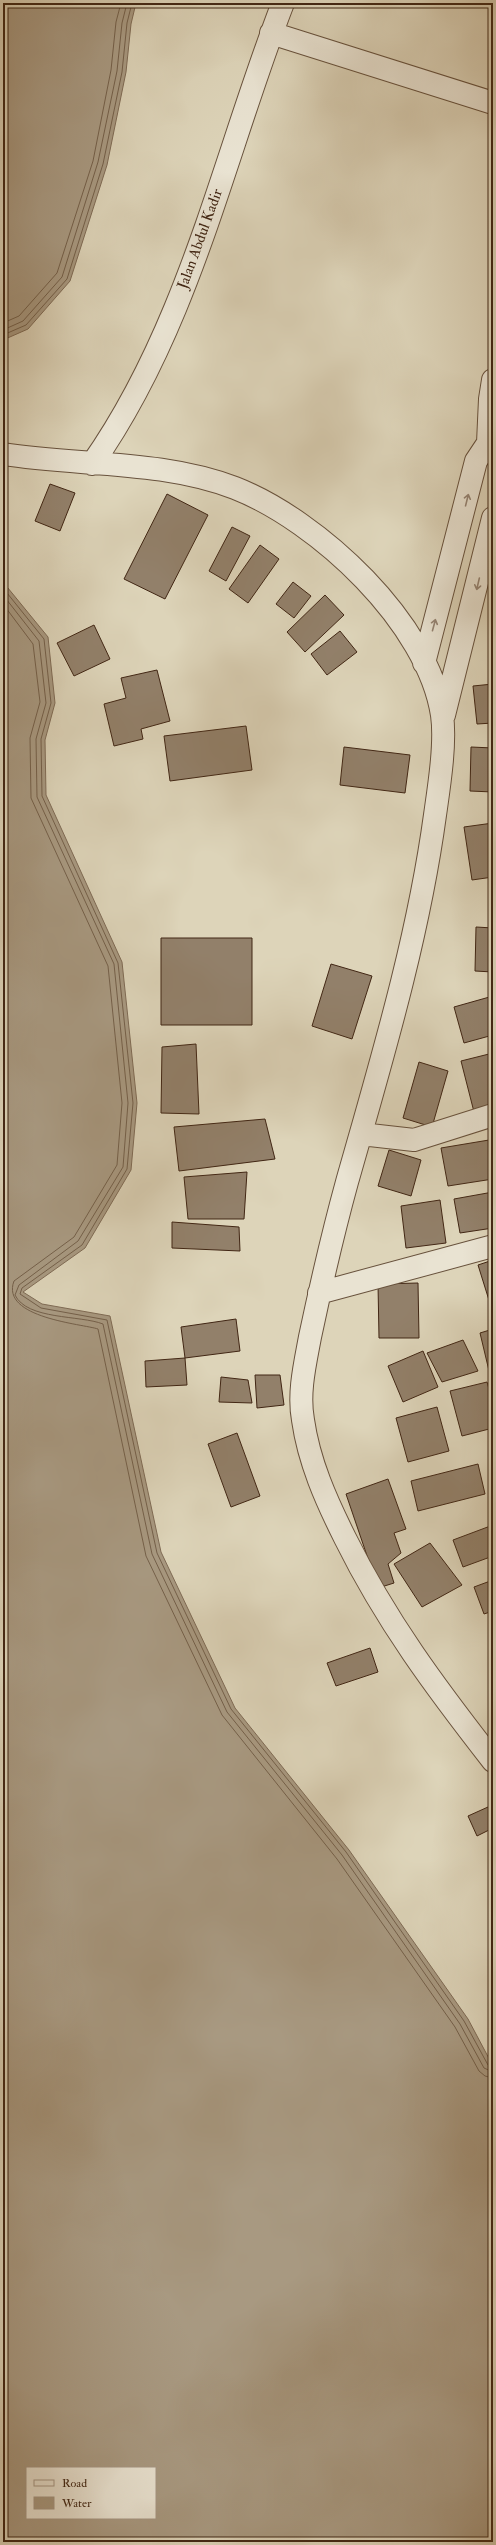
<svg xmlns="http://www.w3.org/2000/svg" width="496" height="2545" font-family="'IM FELL Double Pica',serif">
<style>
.water{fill:#a89981;stroke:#7f6b55;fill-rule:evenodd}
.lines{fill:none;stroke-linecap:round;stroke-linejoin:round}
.shore{stroke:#74604a;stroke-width:1}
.building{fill:#92806a;stroke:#412614}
.minor-casing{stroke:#68523d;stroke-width:24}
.minor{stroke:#e9e3d2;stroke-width:22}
.oneway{stroke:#958473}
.labels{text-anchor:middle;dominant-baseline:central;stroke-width:4;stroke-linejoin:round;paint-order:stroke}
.street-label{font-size:15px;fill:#412614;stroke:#e9e3d2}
</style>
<rect width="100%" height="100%" fill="#ddd4b9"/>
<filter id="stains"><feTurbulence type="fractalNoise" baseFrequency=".005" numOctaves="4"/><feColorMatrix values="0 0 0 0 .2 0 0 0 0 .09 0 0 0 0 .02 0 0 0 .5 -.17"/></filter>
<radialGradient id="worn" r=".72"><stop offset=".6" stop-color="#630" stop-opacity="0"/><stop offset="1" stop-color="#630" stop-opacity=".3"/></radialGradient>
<path class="water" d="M 3,3 L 136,3 L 131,24 L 126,72 L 107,165 L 70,281 L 28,329 L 3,340 Z
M 3,582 L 48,637 L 55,703 L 45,740 L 46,795 L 122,962 L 137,1103 L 131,1170 L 85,1248 L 23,1292 L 42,1304 L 110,1316 L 161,1552 L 235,1708 L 349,1850 L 468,2019 L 493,2066 L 493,2542 L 3,2542 ZM 27,2468 L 155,2468 L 155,2518 L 27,2518 Z"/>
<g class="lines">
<path class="shore" d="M 3,323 L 19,316 L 57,273 L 93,161 L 111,70 L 116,22 L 121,3
M 3,330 L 23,321 L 62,277 L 98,162 L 117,71 L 122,23 L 127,3
M 3,335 L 26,325 L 67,279 L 103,164 L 122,72 L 127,23 L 132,3
M 3,588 L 44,639 L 51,703 L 41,739 L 42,796 L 118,963 L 133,1103 L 127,1169 L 82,1245 L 22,1288 L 20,1294 L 41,1308 L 107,1320 L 157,1553 L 231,1709 L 346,1852 L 464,2021 L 488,2065 L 493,2067
M 3,595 L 39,641 L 46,703 L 36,739 L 37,797 L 114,964 L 128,1103 L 123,1167 L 78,1241 L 19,1285 L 15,1295 C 27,1320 80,1315 103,1324 L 152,1554 L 227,1712 L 342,1855 L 460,2024 L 484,2068 L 493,2072
M 3,604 L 33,644 L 40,702 L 30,738 L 31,798 L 108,966 L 122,1103 L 117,1165 L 74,1237 L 14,1281 C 0,1318 83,1324 98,1329 L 146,1556 L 222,1715 L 337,1859 L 455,2027 L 479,2071 L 485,2076 L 493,2078"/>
</g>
<path class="building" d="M 50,484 L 75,493 L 60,531 L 35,521 Z
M 167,494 L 208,515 L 165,599 L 124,579 Z
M 232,527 L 250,536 L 226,581 L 209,571 Z
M 260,545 L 279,559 L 248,603 L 229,589 Z
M 293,582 L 311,596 L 294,618 L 276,604 Z
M 325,595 L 344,615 L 305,652 L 287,632 Z
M 94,625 L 110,659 L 74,676 L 57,643 Z
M 340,631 L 357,652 L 327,675 L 311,654 Z
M 157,670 L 170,721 L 141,729 L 143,739 L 114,746 L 104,704 L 126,698 L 121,678 Z
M 493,684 L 493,723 L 477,724 L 473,686 Z
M 246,726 L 252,770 L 170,781 L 164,736 Z
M 344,747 L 410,755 L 405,793 L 340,785 Z
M 471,747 L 493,748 L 493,792 L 470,791 Z
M 493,823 L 493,877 L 472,880 L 464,827 Z
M 476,927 L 493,928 L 493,972 L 475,971 Z
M 161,938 L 252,938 L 252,1025 L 161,1025 Z
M 331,964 L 372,976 L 352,1039 L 312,1026 Z
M 493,996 L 493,1035 L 464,1043 L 454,1007 Z
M 196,1044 L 199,1114 L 161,1113 L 162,1047 Z
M 493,1053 L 493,1108 L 474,1112 L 461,1061 Z
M 419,1062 L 448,1071 L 432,1127 L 403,1118 Z
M 265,1119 L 275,1159 L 179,1171 L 174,1127 Z
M 489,1140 L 493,1179 L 448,1186 L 441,1148 Z
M 389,1150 L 421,1160 L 411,1196 L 378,1186 Z
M 247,1172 L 244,1219 L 188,1219 L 184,1177 Z
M 493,1192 L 493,1228 L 460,1233 L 454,1199 Z
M 440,1200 L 446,1243 L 406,1248 L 401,1206 Z
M 172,1222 L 239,1227 L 240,1251 L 172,1248 Z
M 493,1260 L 493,1313 L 478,1265 Z
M 418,1283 L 419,1338 L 379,1338 L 378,1284 Z
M 236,1319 L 240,1351 L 185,1358 L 181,1327 Z
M 493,1329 L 493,1374 L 490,1375 L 480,1333 Z
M 463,1340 L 478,1371 L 442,1382 L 427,1353 Z
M 423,1351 L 438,1387 L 403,1402 L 388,1366 Z
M 185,1358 L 187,1385 L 146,1387 L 145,1361 Z
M 255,1375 L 280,1375 L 284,1405 L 257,1408 Z
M 221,1377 L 248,1380 L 252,1403 L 219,1402 Z
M 487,1382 L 493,1403 L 493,1428 L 462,1436 L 450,1391 Z
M 437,1407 L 449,1451 L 408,1462 L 396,1418 Z
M 237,1433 L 260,1496 L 231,1507 L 208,1444 Z
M 478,1464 L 485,1494 L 418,1511 L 411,1481 Z
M 388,1479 L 406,1529 L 394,1533 L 401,1553 L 388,1564 L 394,1583 L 378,1588 L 346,1494 Z
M 493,1525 L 493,1556 L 463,1567 L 453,1540 Z
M 430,1543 L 462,1585 L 422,1607 L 394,1564 Z
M 493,1580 L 493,1611 L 484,1614 L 474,1587 Z
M 370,1648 L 378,1672 L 336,1686 L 327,1663 Z
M 488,1807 L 493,1817 L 493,1828 L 477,1836 L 468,1816 Z"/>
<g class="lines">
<defs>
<path id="minor" d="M 271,33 L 493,103
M 3,454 C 79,466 162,460 235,488 C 319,521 428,623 442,715 C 446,743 439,787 435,815 C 418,940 381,1062 347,1182 C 333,1233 321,1285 310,1337 C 305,1364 298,1393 303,1420 C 309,1462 326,1500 345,1538 C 386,1621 436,1688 493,1761
M 92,464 C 189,326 223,158 283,3
M 424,663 L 476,461 L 488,443 L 490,399 L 493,380
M 444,715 L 493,518
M 361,1134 L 414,1140 L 493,1115
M 319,1293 L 493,1246"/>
</defs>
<use href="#minor" class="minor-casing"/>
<use href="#minor" class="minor"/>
</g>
<defs><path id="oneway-shaft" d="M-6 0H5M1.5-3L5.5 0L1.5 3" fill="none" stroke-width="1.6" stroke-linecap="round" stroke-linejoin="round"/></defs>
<g class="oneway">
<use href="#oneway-shaft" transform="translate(467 500) rotate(-76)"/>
<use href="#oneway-shaft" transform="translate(478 584) rotate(103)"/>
<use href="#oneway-shaft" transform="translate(434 625) rotate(-75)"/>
</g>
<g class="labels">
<g class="street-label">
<text transform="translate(200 239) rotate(-70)">Jalan Abdul Kadir</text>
</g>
</g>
<rect width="496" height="2545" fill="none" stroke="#ddd4b9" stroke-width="16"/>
<rect x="4" y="4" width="488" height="2537" fill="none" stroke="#412614" stroke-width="2"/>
<rect x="8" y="8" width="480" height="2529" fill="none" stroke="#412614"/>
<rect x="26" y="2467" width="130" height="52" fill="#e9e3d2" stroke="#a69786"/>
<rect x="34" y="2480" width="20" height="6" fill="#e9e3d2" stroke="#a69786"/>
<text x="62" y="2487" font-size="12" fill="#412614">Road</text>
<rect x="34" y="2497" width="20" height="12" fill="#a89981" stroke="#a69786"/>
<text x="62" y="2507" font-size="12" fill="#412614">Water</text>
<rect width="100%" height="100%" filter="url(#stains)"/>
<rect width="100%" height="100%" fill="url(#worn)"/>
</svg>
